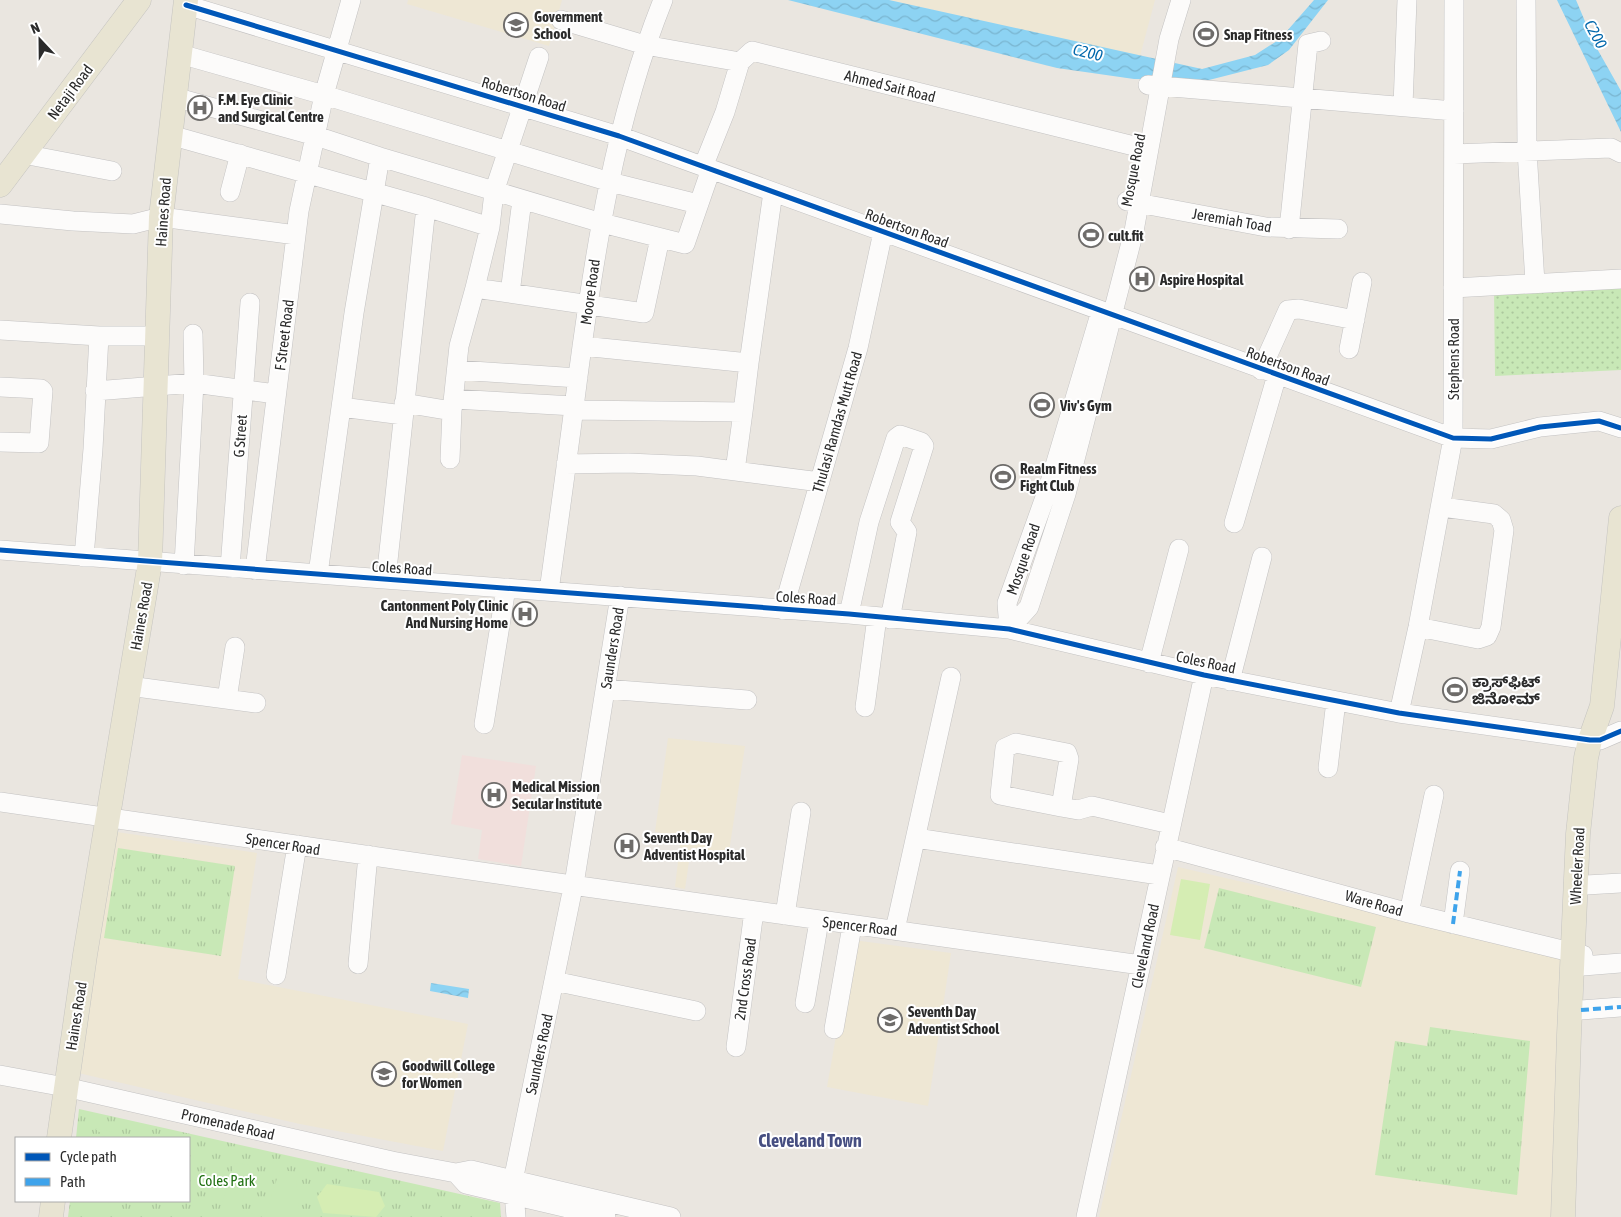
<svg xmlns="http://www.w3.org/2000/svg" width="1621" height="1217" font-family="'Asap Condensed','Noto Sans Kannada',sans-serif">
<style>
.education{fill:#eee7d4}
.medical{fill:#f1dfdc}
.grass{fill:url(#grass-dots)}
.park{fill:url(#park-tufts)}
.garden{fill:#c8e8b6}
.pitch{fill:#d5edb3}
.water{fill:url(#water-waves)}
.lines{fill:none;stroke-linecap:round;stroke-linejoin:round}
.minor-casing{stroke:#c3c2c2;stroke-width:20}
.major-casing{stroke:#c5c4c1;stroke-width:25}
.minor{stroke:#fcfbfa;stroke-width:19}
.major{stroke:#e8e4d2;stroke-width:24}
.quiet{stroke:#3ea3eb;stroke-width:4;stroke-dasharray:8 4;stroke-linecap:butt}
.cycleway-casing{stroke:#fff;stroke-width:8}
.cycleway{stroke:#0057b8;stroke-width:5}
.labels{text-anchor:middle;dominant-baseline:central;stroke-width:4;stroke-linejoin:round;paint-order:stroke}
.poi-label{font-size:15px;font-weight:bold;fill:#2b2b2b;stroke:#fff;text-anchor:start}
.street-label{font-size:15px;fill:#2b2b2b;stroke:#fff}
.park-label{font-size:15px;fill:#227113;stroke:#fff}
.water-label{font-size:16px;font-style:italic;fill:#0067ab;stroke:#fff}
.quarter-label{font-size:18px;font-weight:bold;fill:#464e81;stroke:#fff}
</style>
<defs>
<pattern id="grass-dots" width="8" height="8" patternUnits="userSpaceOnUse" patternTransform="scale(1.25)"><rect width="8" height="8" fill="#c8e8b6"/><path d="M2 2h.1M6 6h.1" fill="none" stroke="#acc79d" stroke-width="1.8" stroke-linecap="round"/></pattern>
<pattern id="park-tufts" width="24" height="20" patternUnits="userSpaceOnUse" patternTransform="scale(1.25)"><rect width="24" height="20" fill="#c8e8b6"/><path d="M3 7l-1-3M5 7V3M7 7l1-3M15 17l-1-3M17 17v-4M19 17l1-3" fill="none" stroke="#acc79d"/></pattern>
<pattern id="water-waves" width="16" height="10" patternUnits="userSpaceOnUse" patternTransform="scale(1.25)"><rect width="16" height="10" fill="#8dd3f3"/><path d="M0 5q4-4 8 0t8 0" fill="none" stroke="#7ab5d0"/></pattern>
</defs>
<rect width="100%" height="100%" fill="#eae6e0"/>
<path class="education" d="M 408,0 L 562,0 L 549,46 L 407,4 Z
M 889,0 L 1155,0 L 1140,56 Z
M 668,738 L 745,746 L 729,852 L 691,848 L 685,889 L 675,887 L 681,836 L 655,832 Z
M 117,832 L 257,853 L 238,979 L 468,1024 L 443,1151 L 300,1124 L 74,1072 Z
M 1178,867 L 1567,957 L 1552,1217 L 1099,1217 Z
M 853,940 L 951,953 L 928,1106 L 827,1087 Z"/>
<path class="medical" d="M 462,755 L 536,766 L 521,866 L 478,859 L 482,830 L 451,824 Z"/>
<path class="grass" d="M 1621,283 L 1621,370 L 1495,376 L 1494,288 Z"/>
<path class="park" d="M 118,848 L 235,866 L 221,956 L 104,938 Z
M 1219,888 L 1376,927 L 1361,987 L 1204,948 Z
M 1430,1027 L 1530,1041 L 1517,1195 L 1375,1175 L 1395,1041 L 1427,1046 Z
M 79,1109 L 500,1203 L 501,1217 L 68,1217 L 70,1201 L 189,1201 L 189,1138 L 76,1138 Z"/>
<path class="garden" d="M 94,1128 L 143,1138 L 107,1138 Z
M 235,1163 L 250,1165 L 241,1210 L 263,1217 L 217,1217 Z
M 280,1169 L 296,1173 L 299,1217 L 265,1217 Z
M 84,1201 L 108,1201 L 111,1209 L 103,1217 L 83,1217 Z"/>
<path class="pitch" d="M 1181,879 L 1210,884 L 1200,940 L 1170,935 Z
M 327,1184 L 379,1192 L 385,1206 L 376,1217 L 323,1213 L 317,1197 Z"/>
<path class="water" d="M 788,0 L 889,0 L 1202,69 L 1255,55 L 1280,39 L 1314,0 L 1328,0 L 1289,50 L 1268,65 L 1209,80 L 1134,79 L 1057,68 Z
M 1557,0 L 1576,0 L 1595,45 L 1621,91 L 1621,132 Z
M 431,983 L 469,989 L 468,998 L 430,991 Z"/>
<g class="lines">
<defs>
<path id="minor" d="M 1526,0 L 1527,150 L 1535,283
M 186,5 L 619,136 L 1453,438 L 1491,439 L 1540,427 L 1599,421 L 1621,428
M 561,20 L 645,45 L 740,62 L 752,51 L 1138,147
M 180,54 L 324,95 L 610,182 L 698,204
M 1148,85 L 1454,111
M 174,97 L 316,136 L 380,157 L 354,313 L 318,574
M 1403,106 L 1407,0
M 170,135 L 426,207
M 23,154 L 112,171
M 1454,154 L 1611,148 L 1621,153
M 380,157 L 602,223 L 685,244 L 711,169
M 703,167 L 725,112 L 740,62
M 230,192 L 240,154
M 1127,201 L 1266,227 L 1338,229
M 0,214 L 73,221 L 133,224 L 161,217 L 296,235
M 490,227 L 475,288 L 644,313 L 660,238
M 1289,229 L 1308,44 L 1321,41
M 1453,288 L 1621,279
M 510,293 L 522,200
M 0,330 L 99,336 L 158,336
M 582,346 L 749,363 L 773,192
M 1349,349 L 1362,282
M 457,370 L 578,378
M 1261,370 L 1288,310 L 1299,309 L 1355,320
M 0,387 L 41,389 L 43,391 L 39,443 L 0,442
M 95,391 L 194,383 L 276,394
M 454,399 L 574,406
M 404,403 L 452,411
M 341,407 L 403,415
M 573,410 L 743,412 L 749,363
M 450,459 L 452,411 L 459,346 L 475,288
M 566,464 L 628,463 L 697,466 L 820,482
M 735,471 L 743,412
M 1234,523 L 1277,375
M 0,550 L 849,614 L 1009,629 L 1204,675 L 1399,713 L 1590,740 L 1600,740 L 1621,731
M 84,557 L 93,449 L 99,336
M 184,565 L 194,383 L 193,334
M 230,568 L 250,303
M 255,570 L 299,211 L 324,95 L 351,0
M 386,579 L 426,207 L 490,227 L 494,192 L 539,57
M 549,591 C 559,519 569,448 578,376 C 595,248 615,120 663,0
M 783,610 L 858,348 L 883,232
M 849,614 L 869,522 L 896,438 L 900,435 L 921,442 L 924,446 L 900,522 L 907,532 L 890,619
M 1418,627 L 1478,639 L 1487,636 L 1491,627 L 1504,530 L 1501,520 L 1494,514 L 1442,507
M 1009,629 L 1029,607 L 1066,494 L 1134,231 L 1169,39 L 1181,0
M 1009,629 L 1007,603 L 1048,489 L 1101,311
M 1149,663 L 1179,549
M 1230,681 L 1262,557
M 129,686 L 256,703
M 605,689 L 747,700
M 227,699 L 235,647
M 865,707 L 877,617
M 1399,713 L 1418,627 L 1453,438 L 1454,0
M 484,724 L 506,588
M 1328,768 L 1336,701
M 0,802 L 565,884
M 1061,807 L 1000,795 L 1005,748 L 1016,743 L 1067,753 L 1069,759 L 1061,807 L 1078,810 L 1092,806 L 1170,824
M 916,838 L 1159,875
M 1165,847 L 1409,913 L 1583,955
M 575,878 L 620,596
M 1586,885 L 1621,883
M 579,886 L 1141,965
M 1409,913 L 1434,795
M 785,915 L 801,812
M 1453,924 L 1460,871
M 895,930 L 951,677
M 358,964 L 368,855
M 1583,966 L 1621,963
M 276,975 L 297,845
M 554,981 L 696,1011
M 805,1003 L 819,921
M 1581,1010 L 1621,1007
M 834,1029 L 852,926
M 736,1047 L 754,911
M 0,1075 L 65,1087 L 392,1161 L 456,1173 L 471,1170 L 671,1217
M 456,1173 L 466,1184 L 606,1217
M 516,1217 L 513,1181 L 572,892
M 1086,1217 L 1204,675"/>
<path id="major" d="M 0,185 L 139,0
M 59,1138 L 85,955 L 150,562 L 161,217 L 186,0
M 51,1217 L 53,1201
M 1563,1217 L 1569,1035 L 1578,834 L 1586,758 L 1590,740 L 1602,706 L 1621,518"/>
</defs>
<use href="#minor" class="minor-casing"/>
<use href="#major" class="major-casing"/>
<use href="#minor" class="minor"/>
<use href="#major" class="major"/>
<path class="quiet" d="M 1453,924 L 1460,871
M 1581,1010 L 1621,1007"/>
<defs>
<path id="cycleway" d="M 186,5 L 619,136 L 1453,438 L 1491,439 L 1540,427 L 1599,421 L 1621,428
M 0,550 L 849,614 L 1009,629 L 1204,675 L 1399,713 L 1590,740 L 1600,740 L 1621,731"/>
</defs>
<use href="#cycleway" class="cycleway-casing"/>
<use href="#cycleway" class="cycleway"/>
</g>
<defs>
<symbol id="school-ring" viewBox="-11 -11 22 22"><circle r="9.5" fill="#fff" stroke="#6e6c6a" stroke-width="1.5"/><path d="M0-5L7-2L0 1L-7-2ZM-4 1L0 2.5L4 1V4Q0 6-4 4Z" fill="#6e6c6a"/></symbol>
<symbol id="stadium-ring" viewBox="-11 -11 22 22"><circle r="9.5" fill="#fff" stroke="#6e6c6a" stroke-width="1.5"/><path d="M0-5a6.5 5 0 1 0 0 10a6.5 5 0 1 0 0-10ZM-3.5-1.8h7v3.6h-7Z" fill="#6e6c6a"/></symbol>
<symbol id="hospital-ring" viewBox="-11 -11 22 22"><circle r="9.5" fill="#fff" stroke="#6e6c6a" stroke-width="1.5"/><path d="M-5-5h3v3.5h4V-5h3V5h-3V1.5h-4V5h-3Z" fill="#6e6c6a"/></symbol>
<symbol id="university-ring" viewBox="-11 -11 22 22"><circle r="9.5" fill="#fff" stroke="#6e6c6a" stroke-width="1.5"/><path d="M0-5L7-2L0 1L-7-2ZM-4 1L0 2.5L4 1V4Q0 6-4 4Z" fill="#6e6c6a"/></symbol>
</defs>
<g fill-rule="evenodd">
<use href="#school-ring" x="502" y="11" width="28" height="28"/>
<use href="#stadium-ring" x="1192" y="20" width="28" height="28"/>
<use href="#hospital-ring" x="186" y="94" width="28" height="28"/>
<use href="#stadium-ring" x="1077" y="221" width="28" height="28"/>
<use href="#hospital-ring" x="1128" y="265" width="28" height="28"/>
<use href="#stadium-ring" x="1028" y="391" width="28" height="28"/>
<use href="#stadium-ring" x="989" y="463" width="28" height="28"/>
<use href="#hospital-ring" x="511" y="600" width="28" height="28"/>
<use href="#stadium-ring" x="1441" y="676" width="28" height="28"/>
<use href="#hospital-ring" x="480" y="781" width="28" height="28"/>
<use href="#hospital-ring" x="613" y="832" width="28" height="28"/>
<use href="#school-ring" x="876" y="1006" width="28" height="28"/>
<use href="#university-ring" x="370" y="1060" width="28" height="28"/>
</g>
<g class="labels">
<g class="poi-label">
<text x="534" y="16">Government<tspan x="534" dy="17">School</tspan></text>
<text x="1224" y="34">Snap Fitness</text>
<text x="218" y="99">F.M. Eye Clinic<tspan x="218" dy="17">and Surgical Centre</tspan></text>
<text x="1108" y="235">cult.fit</text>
<text x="1160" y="279">Aspire Hospital</text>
<text x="1060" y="405">Viv's Gym</text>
<text x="1020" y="468">Realm Fitness<tspan x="1020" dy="17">Fight Club</tspan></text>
<text x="508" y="605" text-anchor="end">Cantonment Poly Clinic<tspan x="508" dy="17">And Nursing Home</tspan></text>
<text x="1472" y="681">ಕ್ರಾಸ್‌ಫಿಟ್<tspan x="1472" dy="17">ಜಿನೋಮ್</tspan></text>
<text x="512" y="786">Medical Mission<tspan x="512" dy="17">Secular Institute</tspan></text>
<text x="644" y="837">Seventh Day<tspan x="644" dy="17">Adventist Hospital</tspan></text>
<text x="908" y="1011">Seventh Day<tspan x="908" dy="17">Adventist School</tspan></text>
<text x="402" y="1065">Goodwill College<tspan x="402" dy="17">for Women</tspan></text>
</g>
<g class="street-label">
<text transform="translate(890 86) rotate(14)">Ahmed Sait Road</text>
<text transform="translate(70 92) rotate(-53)">Netaji Road</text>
<text transform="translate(524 94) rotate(17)">Robertson Road</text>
<text transform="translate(1133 170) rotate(-79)">Mosque Road</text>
<text transform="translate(163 212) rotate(-86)">Haines Road</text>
<text transform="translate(1232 220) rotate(10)">Jeremiah Toad</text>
<text transform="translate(907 228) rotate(20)">Robertson Road</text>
<text transform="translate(590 292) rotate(-82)">Moore Road</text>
<text transform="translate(284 335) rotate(-83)">F Street Road</text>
<text transform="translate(1453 359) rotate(-90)">Stephens Road</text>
<text transform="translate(1288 366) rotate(20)">Robertson Road</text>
<text transform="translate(837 422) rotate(-74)">Thulasi Ramdas Mutt Road</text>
<text transform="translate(240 436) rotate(-86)">G Street</text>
<text transform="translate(1023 559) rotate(-71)">Mosque Road</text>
<text transform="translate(402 568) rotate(4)">Coles Road</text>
<text transform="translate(806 598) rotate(4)">Coles Road</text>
<text transform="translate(141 616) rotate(-80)">Haines Road</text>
<text transform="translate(612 648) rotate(-81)">Saunders Road</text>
<text transform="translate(1206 662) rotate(12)">Coles Road</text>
<text transform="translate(283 844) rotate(9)">Spencer Road</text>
<text transform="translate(1577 866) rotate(-87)">Wheeler Road</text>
<text transform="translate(1374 903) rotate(16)">Ware Road</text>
<text transform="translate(860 926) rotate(7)">Spencer Road</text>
<text transform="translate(1145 946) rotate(-78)">Cleveland Road</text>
<text transform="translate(745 979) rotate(-82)">2nd Cross Road</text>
<text transform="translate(76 1016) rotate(-81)">Haines Road</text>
<text transform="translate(539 1054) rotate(-78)">Saunders Road</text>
<text transform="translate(228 1124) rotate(13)">Promenade Road</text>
</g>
<g class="park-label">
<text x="227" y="1180">Coles Park</text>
</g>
<g class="water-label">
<text transform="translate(1596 34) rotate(62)">C200</text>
<text transform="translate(1088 52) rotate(14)">C200</text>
</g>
<g class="quarter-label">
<text x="810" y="1140">Cleveland Town</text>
</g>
</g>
<rect x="15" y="1137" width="175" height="65" fill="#ffffff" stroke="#aaaaaa"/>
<rect x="25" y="1153" width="25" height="8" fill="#0057b8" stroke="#aaaaaa"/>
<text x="60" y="1162" font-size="15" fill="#2b2b2b">Cycle path</text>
<rect x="25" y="1178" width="25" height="8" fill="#3ea3eb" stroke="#aaaaaa"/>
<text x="60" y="1187" font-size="15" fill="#2b2b2b">Path</text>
<g transform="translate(40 40) rotate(338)" stroke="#ffffff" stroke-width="4" paint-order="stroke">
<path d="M0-4L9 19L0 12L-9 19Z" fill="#2b2b2b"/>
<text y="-8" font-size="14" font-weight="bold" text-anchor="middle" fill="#2b2b2b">N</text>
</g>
</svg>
